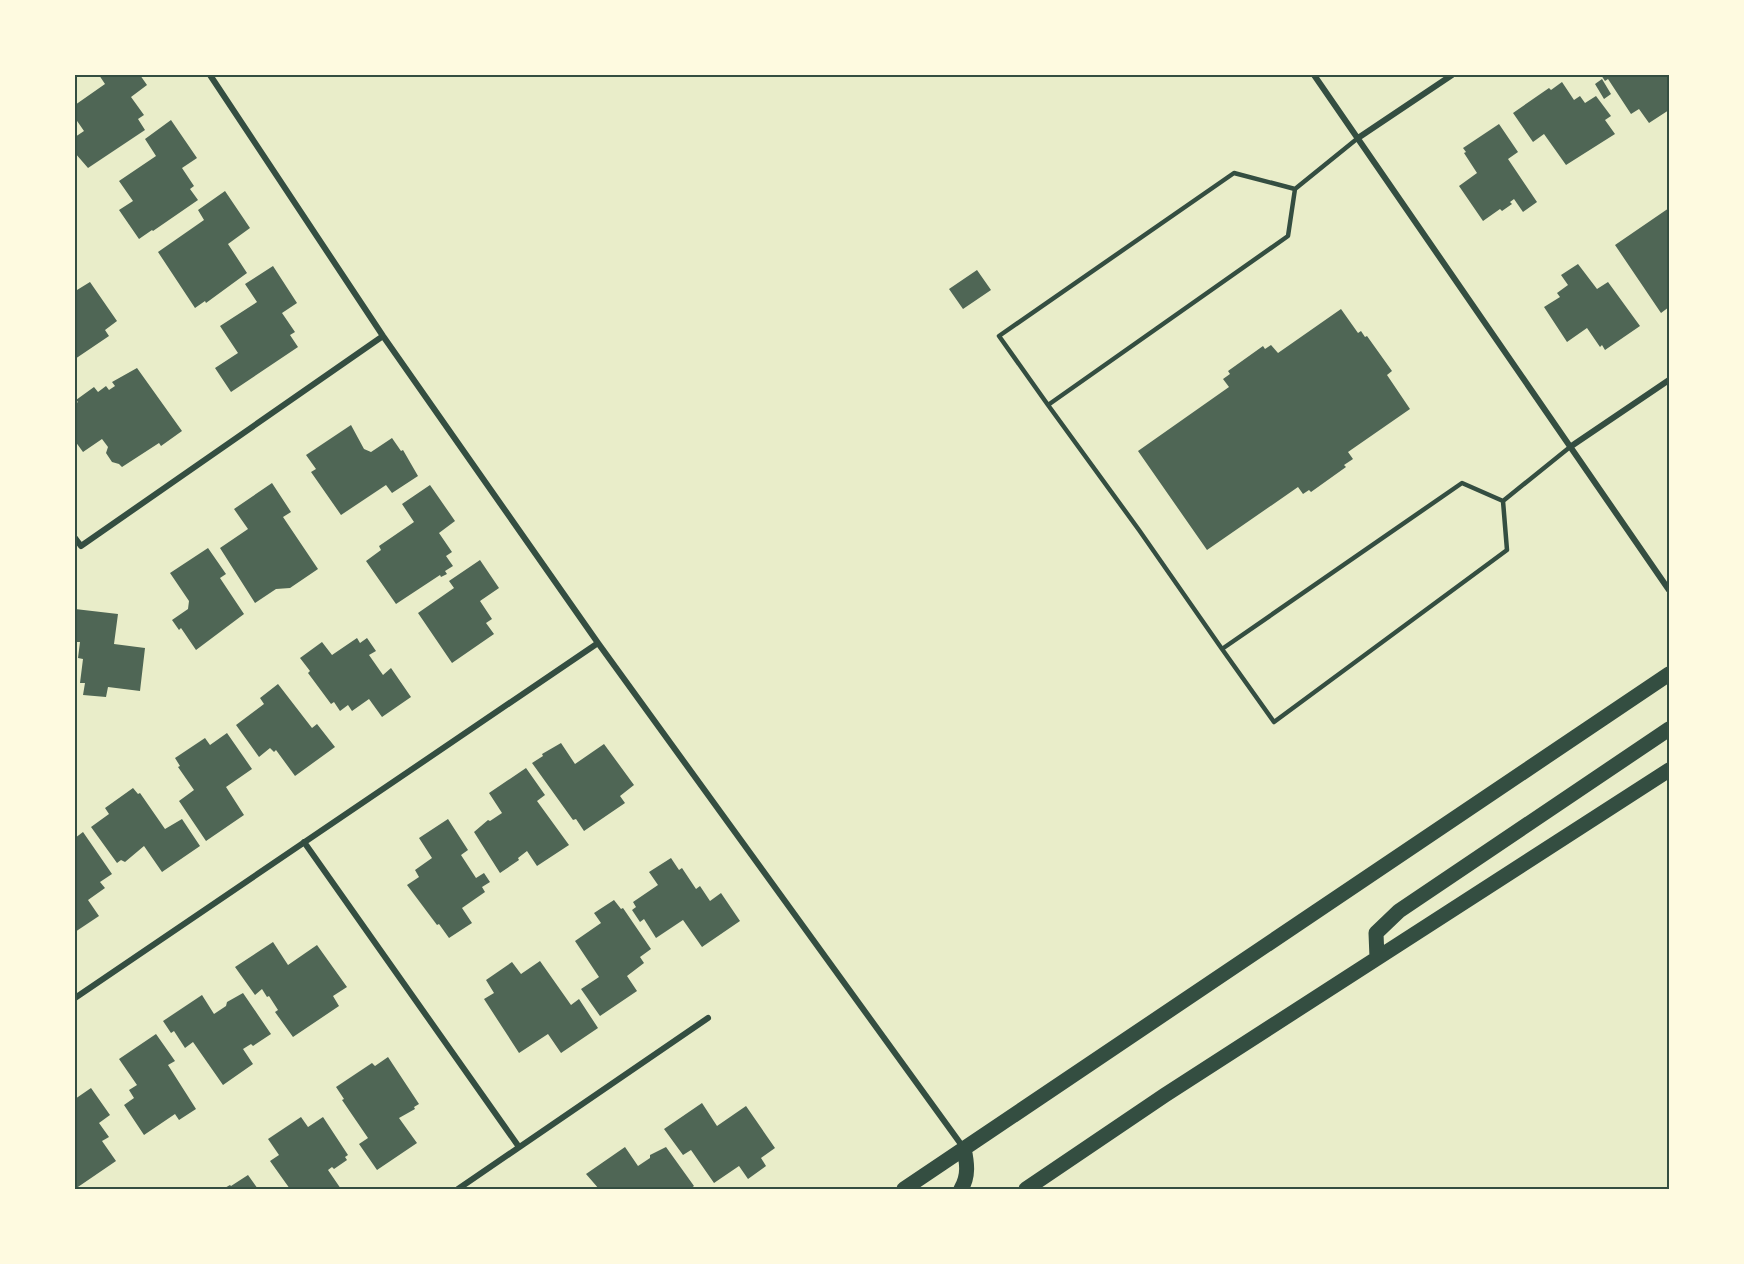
<svg xmlns="http://www.w3.org/2000/svg" width="1744" height="1264" font-family="'Alegreya Sans',sans-serif">
<style>
.building{fill:#4f6655}
.lines{fill:none;stroke-linecap:round;stroke-linejoin:round}
.service{stroke:#344e41;stroke-width:4.5}
.minor{stroke:#344e41;stroke-width:6}
.primary{stroke:#344e41;stroke-width:15}
.neatline{fill:none;stroke:#344e41;stroke-width:2}
</style>
<rect width="100%" height="100%" fill="#e9edc9"/>
<path class="building" d="M 99,75 L 140,75 L 147,85 L 131,97 L 144,115 L 138,119 L 145,130 L 88,168 L 75,153 L 75,137 L 84,131 L 75,118 L 75,105 L 105,84 Z
M 1601,75 L 1669,75 L 1669,110 L 1649,123 L 1639,109 L 1631,114 L 1608,79 L 1605,81 Z
M 1602,79 L 1611,94 L 1604,99 L 1595,84 Z
M 1562,82 L 1574,100 L 1580,96 L 1585,103 L 1596,96 L 1611,116 L 1605,120 L 1615,134 L 1566,165 L 1544,134 L 1533,142 L 1513,113 L 1549,88 L 1551,90 Z
M 171,120 L 197,158 L 182,168 L 194,186 L 190,189 L 198,200 L 153,231 L 152,230 L 139,239 L 119,210 L 133,201 L 119,181 L 156,156 L 145,139 Z
M 1499,124 L 1518,152 L 1508,159 L 1537,202 L 1523,212 L 1514,199 L 1510,202 L 1512,204 L 1502,211 L 1500,209 L 1483,221 L 1459,186 L 1477,173 L 1464,153 L 1466,152 L 1463,148 Z
M 225,191 L 250,228 L 228,244 L 247,273 L 206,303 L 205,301 L 195,308 L 158,252 L 204,220 L 198,210 Z
M 1669,208 L 1669,307 L 1661,313 L 1615,245 Z
M 1578,264 L 1597,289 L 1608,282 L 1640,326 L 1605,350 L 1602,345 L 1600,347 L 1587,328 L 1567,342 L 1544,307 L 1560,297 L 1557,293 L 1568,285 L 1561,275 Z
M 273,266 L 297,303 L 282,313 L 295,332 L 290,335 L 298,347 L 231,392 L 215,368 L 238,353 L 220,326 L 257,302 L 245,284 Z
M 977,270 L 991,290 L 963,309 L 949,289 Z
M 90,282 L 117,321 L 105,330 L 109,336 L 75,359 L 75,287 L 77,290 Z
M 1341,309 L 1358,333 L 1361,331 L 1365,337 L 1367,336 L 1392,371 L 1387,375 L 1410,409 L 1348,452 L 1353,459 L 1344,465 L 1346,467 L 1311,492 L 1309,490 L 1303,494 L 1298,487 L 1207,550 L 1138,451 L 1229,387 L 1223,379 L 1230,374 L 1228,371 L 1263,346 L 1265,349 L 1271,345 L 1278,353 Z
M 137,368 L 182,431 L 161,446 L 159,443 L 122,467 L 119,464 L 112,462 L 106,453 L 108,447 L 102,439 L 83,452 L 75,441 L 75,404 L 78,402 L 76,400 L 94,387 L 98,392 L 106,386 L 109,390 L 115,386 L 112,382 Z
M 351,425 L 364,449 L 371,452 L 392,438 L 401,451 L 403,450 L 418,476 L 392,493 L 386,485 L 341,515 L 311,472 L 316,469 L 306,455 Z
M 272,483 L 291,512 L 283,517 L 318,569 L 290,588 L 276,589 L 255,603 L 220,548 L 248,529 L 234,509 Z
M 430,485 L 455,521 L 439,533 L 452,552 L 446,556 L 453,566 L 445,571 L 447,574 L 441,577 L 440,575 L 396,604 L 366,561 L 381,550 L 379,546 L 414,522 L 402,504 Z
M 208,548 L 226,574 L 220,578 L 244,614 L 196,650 L 181,628 L 179,630 L 172,620 L 188,609 L 189,601 L 170,573 Z
M 480,560 L 499,588 L 480,601 L 492,619 L 486,623 L 494,634 L 452,663 L 418,613 L 454,588 L 449,581 Z
M 75,609 L 118,614 L 114,644 L 145,648 L 140,691 L 108,687 L 106,697 L 83,695 L 85,683 L 80,683 L 83,659 L 78,658 L 80,642 L 75,642 Z
M 357,638 L 360,643 L 367,638 L 376,651 L 369,655 L 383,675 L 391,668 L 411,697 L 382,717 L 369,699 L 352,711 L 348,705 L 340,711 L 334,702 L 331,704 L 308,673 L 310,671 L 300,658 L 322,642 L 332,655 Z
M 278,684 L 312,728 L 317,724 L 335,747 L 295,776 L 276,750 L 274,752 L 270,748 L 259,757 L 236,725 L 264,704 L 260,698 Z
M 227,733 L 252,769 L 226,787 L 244,815 L 206,841 L 179,801 L 194,790 L 178,767 L 180,766 L 175,758 L 205,738 L 210,745 Z
M 561,743 L 575,764 L 604,744 L 634,785 L 620,796 L 625,803 L 584,831 L 576,819 L 573,820 L 532,763 L 543,756 L 542,754 Z
M 526,768 L 545,795 L 537,801 L 569,845 L 537,866 L 527,851 L 518,858 L 519,860 L 500,873 L 474,832 L 488,820 L 490,821 L 502,813 L 489,793 Z
M 133,788 L 138,794 L 140,793 L 165,829 L 182,819 L 200,846 L 162,872 L 144,846 L 125,862 L 121,860 L 117,863 L 91,827 L 109,814 L 105,808 Z
M 448,819 L 468,850 L 461,855 L 476,878 L 484,873 L 490,882 L 482,887 L 485,892 L 462,908 L 472,923 L 449,938 L 439,924 L 437,925 L 407,885 L 419,877 L 415,870 L 432,858 L 419,838 Z
M 83,832 L 112,874 L 100,882 L 105,888 L 88,900 L 99,916 L 75,932 L 75,838 Z
M 671,858 L 679,870 L 682,868 L 696,889 L 700,886 L 710,901 L 721,893 L 740,921 L 702,947 L 683,920 L 656,938 L 644,919 L 640,922 L 632,910 L 636,907 L 633,902 L 658,885 L 649,872 Z
M 614,900 L 621,909 L 623,908 L 651,949 L 640,957 L 644,963 L 627,976 L 637,991 L 600,1016 L 581,989 L 599,977 L 575,941 L 601,923 L 594,913 Z
M 273,942 L 288,965 L 317,945 L 347,987 L 333,996 L 339,1006 L 293,1037 L 275,1012 L 278,1010 L 269,996 L 267,997 L 262,989 L 255,995 L 235,967 Z
M 540,961 L 571,1005 L 579,999 L 598,1028 L 561,1053 L 548,1034 L 519,1053 L 484,999 L 494,993 L 486,980 L 512,962 L 521,974 Z
M 243,993 L 271,1034 L 253,1046 L 251,1044 L 243,1049 L 253,1064 L 223,1085 L 193,1042 L 185,1048 L 174,1031 L 171,1033 L 163,1021 L 202,995 L 214,1014 L 226,1006 L 227,1002 Z
M 156,1034 L 175,1061 L 168,1065 L 196,1109 L 179,1120 L 175,1114 L 144,1135 L 124,1105 L 134,1098 L 129,1090 L 137,1085 L 119,1059 Z
M 388,1057 L 419,1104 L 414,1107 L 415,1109 L 399,1118 L 417,1143 L 377,1170 L 359,1144 L 368,1138 L 342,1100 L 344,1099 L 336,1087 L 372,1063 L 375,1066 Z
M 91,1088 L 110,1115 L 99,1123 L 109,1137 L 102,1141 L 116,1161 L 75,1189 L 75,1099 Z
M 702,1103 L 717,1126 L 746,1106 L 775,1148 L 761,1158 L 766,1166 L 748,1179 L 739,1166 L 714,1183 L 691,1150 L 683,1155 L 664,1129 Z
M 301,1117 L 308,1127 L 323,1117 L 348,1155 L 345,1157 L 347,1160 L 334,1169 L 332,1167 L 328,1170 L 341,1189 L 290,1189 L 270,1161 L 279,1155 L 268,1139 Z
M 625,1147 L 638,1166 L 650,1158 L 650,1155 L 666,1147 L 694,1186 L 690,1189 L 599,1189 L 586,1174 Z
M 248,1175 L 258,1189 L 223,1189 L 230,1185 L 231,1186 Z"/>
<g class="lines">
<path class="service" d="M 1358,138 L 1295,189 L 1288,236 L 1048,405 L 1139,530 L 1222,649 L 1462,483 L 1503,501 L 1570,447
M 1048,405 L 999,336 L 1234,173 L 1295,189
M 1222,649 L 1274,722 L 1507,550 L 1503,501"/>
<path class="minor" d="M 210,75 L 383,336 L 598,643 L 963,1147
M 1314,75 L 1669,590
M 1358,138 L 1452,75
M 1570,447 L 1669,380
M 75,538 L 81,546 L 383,336
M 304,842 L 519,1147
M 75,998 L 598,643
M 458,1189 L 708,1018"/>
<path class="primary" d="M 1377,958 L 1376,933 L 1399,911 L 1669,729
M 904,1189 L 1669,674
M 961,1189 C 969,1176 967,1163 964,1148
M 1026,1189 L 1165,1095 L 1669,770"/>
</g>
<rect width="1744" height="1264" fill="none" stroke="#fefae0" stroke-width="153"/>
<rect x="76" y="76" width="1592" height="1112" class="neatline"/>
</svg>
